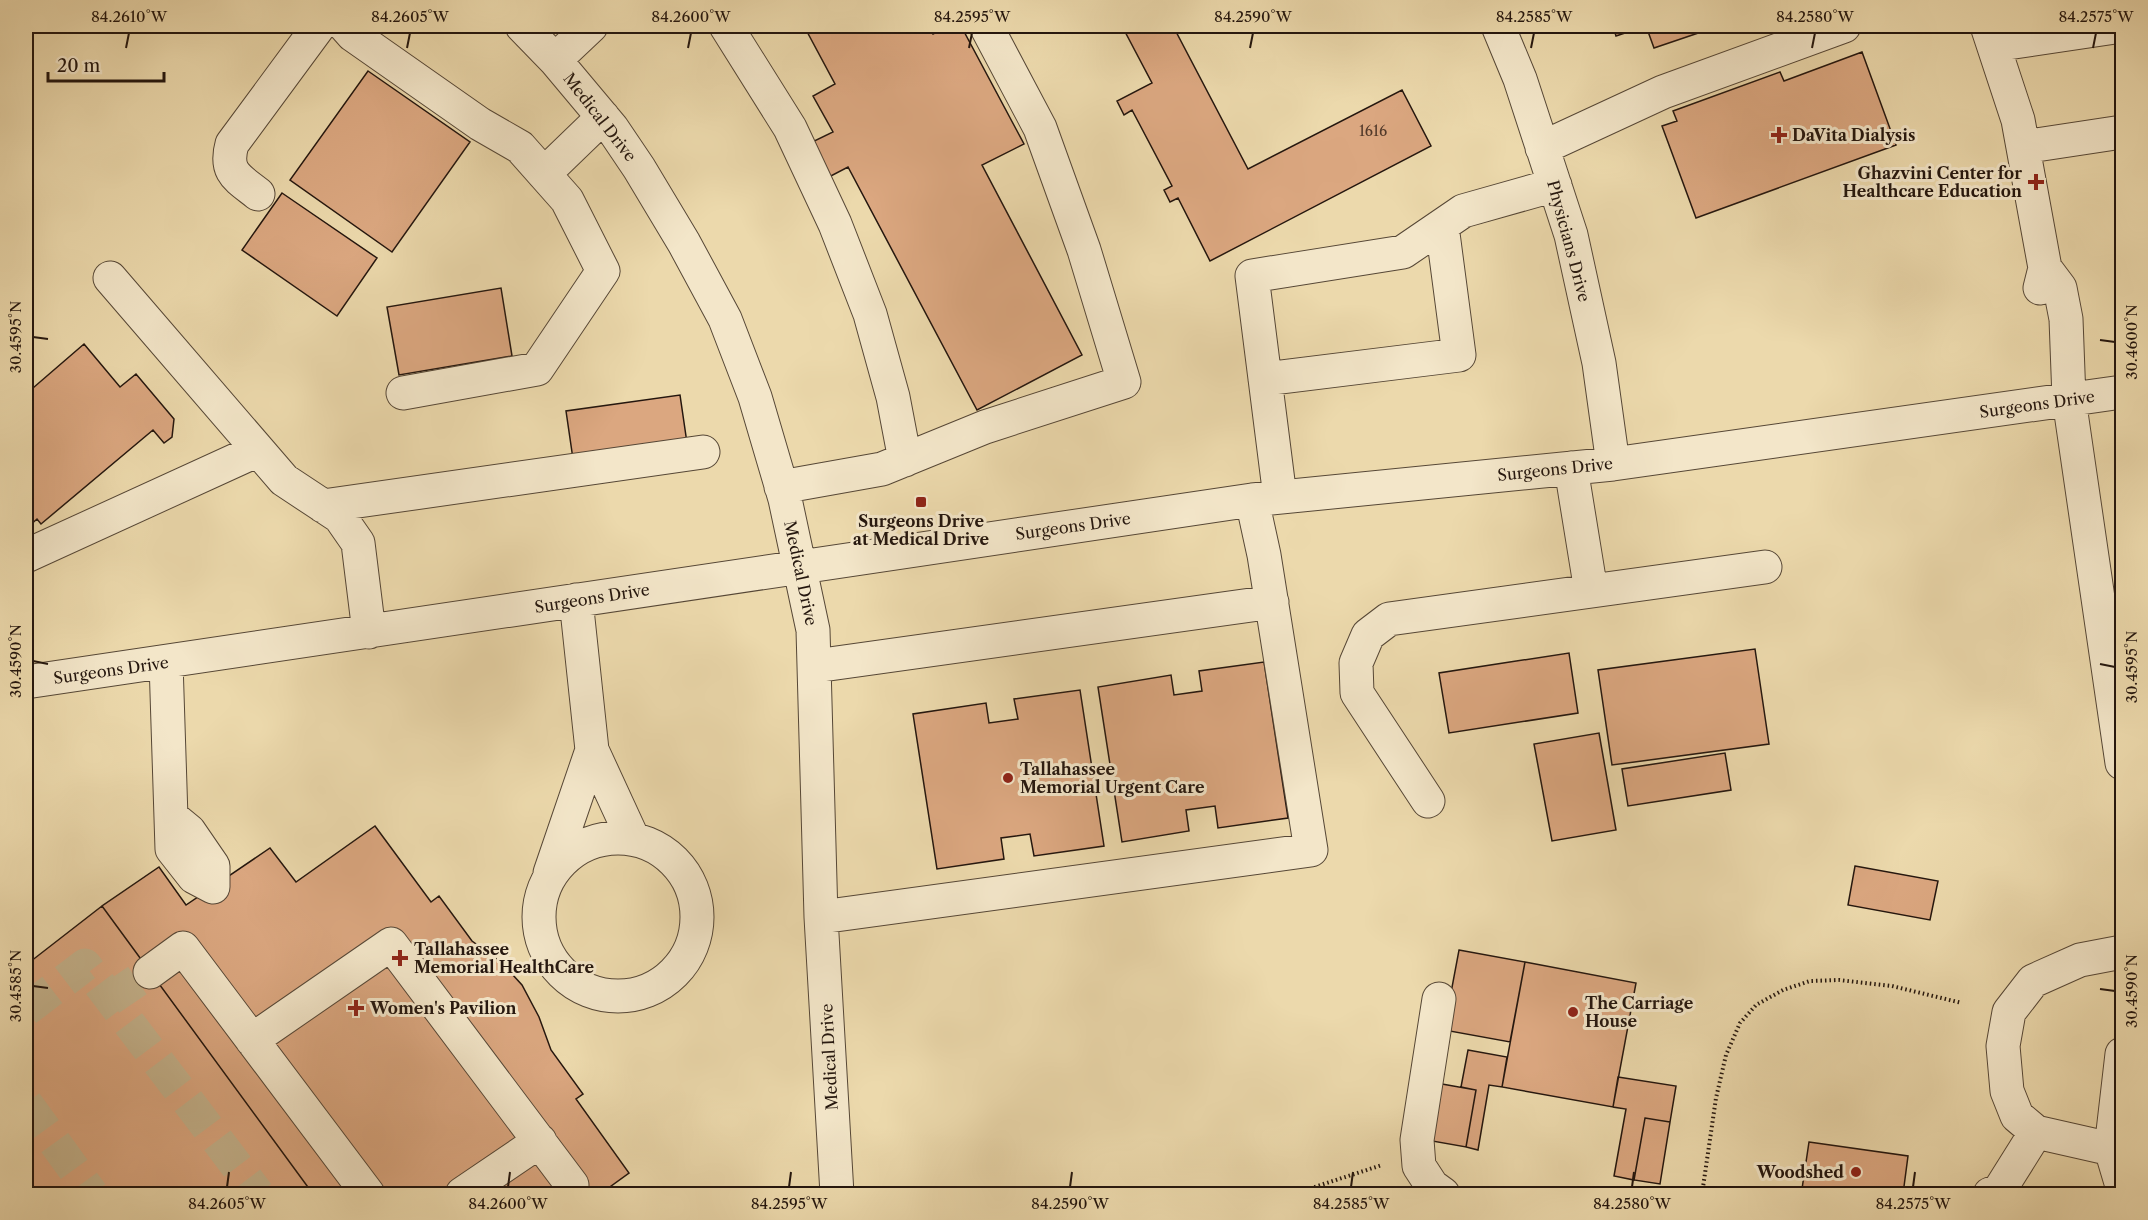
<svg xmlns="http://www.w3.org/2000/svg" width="2148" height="1220" font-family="'Libre Caslon Text',serif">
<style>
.building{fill:#dba780;stroke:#24160e;stroke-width:1.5}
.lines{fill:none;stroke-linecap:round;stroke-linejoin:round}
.minor-tunnel{stroke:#c4b28c;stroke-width:33;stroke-dasharray:33 16;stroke-linecap:butt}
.minor-casing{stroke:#564736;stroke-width:35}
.path{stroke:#24160e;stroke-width:4;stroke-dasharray:1.5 3;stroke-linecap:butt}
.minor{stroke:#f3e6c9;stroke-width:33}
.ticks{fill:none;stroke:#24160e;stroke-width:2}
.poi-dot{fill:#8f2418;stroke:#f3e6c9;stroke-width:2}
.labels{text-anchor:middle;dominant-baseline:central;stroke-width:6;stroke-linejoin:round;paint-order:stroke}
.number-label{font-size:14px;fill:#523a2a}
.street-label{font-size:16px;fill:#24160e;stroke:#f3e6c9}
.poi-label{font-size:16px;font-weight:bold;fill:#24160e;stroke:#f3e6c9;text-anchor:start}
.neatline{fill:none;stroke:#24160e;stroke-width:2}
.ticks-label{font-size:15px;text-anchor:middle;fill:#24160e}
</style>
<rect width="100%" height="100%" fill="#ecd9ac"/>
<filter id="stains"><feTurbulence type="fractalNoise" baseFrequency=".00333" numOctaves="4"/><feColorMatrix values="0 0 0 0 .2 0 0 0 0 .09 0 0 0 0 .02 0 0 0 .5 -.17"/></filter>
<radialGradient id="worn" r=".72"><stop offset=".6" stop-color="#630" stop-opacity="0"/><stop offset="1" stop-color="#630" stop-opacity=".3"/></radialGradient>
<path class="building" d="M 804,26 L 928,26 L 933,34 L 950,26 L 961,26 L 1024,144 L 982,165 L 1082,355 L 977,410 L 848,167 L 827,178 L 808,144 L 833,132 L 813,96 L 835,84 Z
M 1122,26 L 1173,26 L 1248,169 L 1402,90 L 1431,146 L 1210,261 L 1178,198 L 1170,202 L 1164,190 L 1172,186 L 1132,110 L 1124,115 L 1117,101 L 1152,83 Z
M 1613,26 L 1719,26 L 1654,48 L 1646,26 L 1616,36 Z
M 1862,52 L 1896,145 L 1696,218 L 1662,126 L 1677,121 L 1673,111 L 1780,72 L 1784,81 Z
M 368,71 L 470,142 L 392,252 L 290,180 Z
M 282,193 L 377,258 L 337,316 L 242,250 Z
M 501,288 L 512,356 L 399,375 L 387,307 Z
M 84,344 L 120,387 L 136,374 L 174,419 L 172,437 L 164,443 L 153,430 L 41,524 L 37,519 L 28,527 L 26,524 L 26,394 Z
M 680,395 L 687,443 L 573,459 L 566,411 Z
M 1755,649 L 1769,744 L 1612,765 L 1598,670 Z
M 1569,653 L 1578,713 L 1449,733 L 1439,673 Z
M 1264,662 L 1288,818 L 1218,828 L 1215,806 L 1186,810 L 1189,831 L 1122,842 L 1098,687 L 1171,675 L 1174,695 L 1202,691 L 1199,671 Z
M 1080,690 L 1104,846 L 1034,856 L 1030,834 L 1001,838 L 1004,859 L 937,869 L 913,714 L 986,703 L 989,723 L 1018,719 L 1014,699 Z
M 1599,733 L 1616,830 L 1552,841 L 1534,744 Z
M 1725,753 L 1731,790 L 1628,806 L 1622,769 Z
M 375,826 L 431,902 L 439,896 L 472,941 L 500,961 L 522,985 L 539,1017 L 551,1050 L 583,1094 L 576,1099 L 629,1173 L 600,1194 L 313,1194 L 102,906 L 159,867 L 186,905 L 270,848 L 296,882 Z
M 1855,866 L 1938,881 L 1930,920 L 1848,905 Z
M 102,906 L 313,1194 L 26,1194 L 26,965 Z
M 1459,950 L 1525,962 L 1510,1042 L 1444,1030 Z
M 1525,962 L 1636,983 L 1613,1107 L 1502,1087 Z
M 1468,1050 L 1507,1057 L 1502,1087 L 1489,1085 L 1478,1150 L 1466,1147 L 1476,1090 L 1461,1087 Z
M 1618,1077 L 1676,1086 L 1670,1122 L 1645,1118 L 1634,1180 L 1614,1176 L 1626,1109 L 1613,1107 Z
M 1442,1084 L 1476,1090 L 1466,1147 L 1432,1141 Z
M 1645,1118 L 1670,1122 L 1660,1184 L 1634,1180 Z
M 1809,1142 L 1908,1156 L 1903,1194 L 1844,1194 L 1802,1189 Z"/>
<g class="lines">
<path class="minor-tunnel" d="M 110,999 L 150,972
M 26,1010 L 85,965 L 258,1194
M 26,1103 L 92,1194"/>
<defs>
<path id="minor" d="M 345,26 L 353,35 L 480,124 L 520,147 L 567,200 L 603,271 L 537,369 L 403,393
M 522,26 L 555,60 L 612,128 L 639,168 L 684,243 L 725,319 L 755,397 L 785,499 L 813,630 L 821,917 L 837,1194
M 726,26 L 790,128 L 835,224 L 870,314 L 893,397 L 905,460
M 1498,26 L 1520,79 L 1571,235 L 1599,363 L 1613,464
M 1987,26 L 2018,120 L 2045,268 L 2040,288
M 1994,45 L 2122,26
M 555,60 L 591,26
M 2023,147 L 2122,132
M 1542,148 L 1663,92 L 1844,26
M 544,174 L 603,117
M 258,194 C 238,178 224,173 232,144 L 319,26
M 2045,268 L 2060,288 L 2066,319 L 2069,399 L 2122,763
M 110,278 L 284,480 L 340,517 L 358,543 L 369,632
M 1265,379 L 1459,355 L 1442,226
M 1571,468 L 1591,591
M 781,487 L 882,469 L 985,427 L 1124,382 L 1084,250 L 1040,128 L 986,26
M 1280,497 L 1252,276 L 1403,252 L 1463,211 L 1555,185
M 323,506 L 703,452
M 26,556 L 258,450
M 576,600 L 592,750 L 633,839
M 166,662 L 172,849 L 194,877 L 213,887 L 213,866 L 189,831 L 172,817
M 815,666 L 1272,602
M 26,682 L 1252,500 L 1613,464 L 2122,392
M 1428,801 L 1357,693 L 1356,663 L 1368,635 L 1389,619 L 1765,567
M539 917a79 79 0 1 1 158 0a79 79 0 1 1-158 0Z
M 550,873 L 592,750
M 821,917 L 1311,850 L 1264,555 L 1252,500
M 150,972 L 183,948 L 368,1194
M 1439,999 L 1417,1140 L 1419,1166 L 1432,1186 L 1443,1194
M 252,1040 L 391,944 L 572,1185
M 2122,1054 L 2111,1149 L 2122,1186
M 2111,1149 L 2036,1132 L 2017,1116 L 2007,1091 L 2003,1046 L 2009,1012 L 2033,981 L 2080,960 L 2122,952
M 462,1194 L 540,1141
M 1990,1194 L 1999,1191 L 2036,1132"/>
</defs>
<use href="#minor" class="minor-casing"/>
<path class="path" d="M 1293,1194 L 1382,1165
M 1702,1194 L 1716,1098 L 1726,1055 L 1740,1023 L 1756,1005 L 1783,990 L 1810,981 L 1839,980 L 1892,986 L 1962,1003"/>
<use href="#minor" class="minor"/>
</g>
<path class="ticks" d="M 126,48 L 129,33M 407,48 L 410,33M 688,48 L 691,33M 969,48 L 972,33M 1250,48 L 1253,33M 1531,48 L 1534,33M 1812,48 L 1815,33M 2093,48 L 2096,33M 33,337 L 48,339M 2100,340 L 2115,342M 33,661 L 48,664M 2100,664 L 2115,667M 33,986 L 48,988M 2100,989 L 2115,991M 227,1187 L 229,1172M 508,1187 L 510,1172M 789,1187 L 791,1172M 1070,1187 L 1072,1172M 1351,1187 L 1353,1172M 1632,1187 L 1634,1172M 1913,1187 L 1915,1172"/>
<g class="poi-dot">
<path d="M1776 126h6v6h6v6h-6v6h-6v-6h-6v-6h6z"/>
<path d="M2033 173h6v6h6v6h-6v6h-6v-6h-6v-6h6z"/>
<rect x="915" y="496" width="12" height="12" rx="3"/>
<circle cx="1008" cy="778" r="6"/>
<path d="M397 949h6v6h6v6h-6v6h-6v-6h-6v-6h6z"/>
<path d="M353 999h6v6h6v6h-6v6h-6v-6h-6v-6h6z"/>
<circle cx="1573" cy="1012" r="6"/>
<circle cx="1856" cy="1172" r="6"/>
</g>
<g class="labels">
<g class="number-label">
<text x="1373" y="131">1616</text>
</g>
<g class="street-label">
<text transform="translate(600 117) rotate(52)">Medical Drive</text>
<text transform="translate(1569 241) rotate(75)">Physicians Drive</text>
<text transform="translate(2037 404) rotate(-8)">Surgeons Drive</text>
<text transform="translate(1555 469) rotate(-6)">Surgeons Drive</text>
<text transform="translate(1073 526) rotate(-8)">Surgeons Drive</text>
<text transform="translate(801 573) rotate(78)">Medical Drive</text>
<text transform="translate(592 598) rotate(-9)">Surgeons Drive</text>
<text transform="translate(111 670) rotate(-8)">Surgeons Drive</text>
<text transform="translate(829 1057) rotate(-93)">Medical Drive</text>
</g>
<g class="poi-label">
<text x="1792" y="135">DaVita Dialysis</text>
<text x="2022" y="173" text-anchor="end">Ghazvini Center for<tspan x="2022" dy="18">Healthcare Education</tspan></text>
<text x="921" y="521" text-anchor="middle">Surgeons Drive<tspan x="921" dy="18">at Medical Drive</tspan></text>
<text x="1020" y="769">Tallahassee<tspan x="1020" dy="18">Memorial Urgent Care</tspan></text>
<text x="414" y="949">Tallahassee<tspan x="414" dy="18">Memorial HealthCare</tspan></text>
<text x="1585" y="1003">The Carriage<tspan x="1585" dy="18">House</tspan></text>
<text x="370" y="1008">Women's Pavilion</text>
<text x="1844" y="1172" text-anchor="end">Woodshed</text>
</g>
</g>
<rect width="2148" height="1220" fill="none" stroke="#ecd9ac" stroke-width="66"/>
<path d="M48 72v9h116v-9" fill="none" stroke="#24160e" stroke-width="3"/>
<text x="57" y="72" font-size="18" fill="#24160e" stroke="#f3e6c9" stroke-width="4.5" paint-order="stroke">20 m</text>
<rect x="33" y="33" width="2082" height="1154" class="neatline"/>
<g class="ticks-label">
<text x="129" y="22">84.2610°W</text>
<text x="410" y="22">84.2605°W</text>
<text x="691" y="22">84.2600°W</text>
<text x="972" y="22">84.2595°W</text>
<text x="1253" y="22">84.2590°W</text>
<text x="1534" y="22">84.2585°W</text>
<text x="1815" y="22">84.2580°W</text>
<text x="2096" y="22">84.2575°W</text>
<text transform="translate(16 337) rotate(-90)" y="5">30.4595°N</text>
<text transform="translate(2132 342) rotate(-90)" y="5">30.4600°N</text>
<text transform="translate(16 661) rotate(-90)" y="5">30.4590°N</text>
<text transform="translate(2132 667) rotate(-90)" y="5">30.4595°N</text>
<text transform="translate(16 986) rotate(-90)" y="5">30.4585°N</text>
<text transform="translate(2132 991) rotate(-90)" y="5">30.4590°N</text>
<text x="227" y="1209">84.2605°W</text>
<text x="508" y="1209">84.2600°W</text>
<text x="789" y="1209">84.2595°W</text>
<text x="1070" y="1209">84.2590°W</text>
<text x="1351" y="1209">84.2585°W</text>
<text x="1632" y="1209">84.2580°W</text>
<text x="1913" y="1209">84.2575°W</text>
</g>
<rect width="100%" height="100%" filter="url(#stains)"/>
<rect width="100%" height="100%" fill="url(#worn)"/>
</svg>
